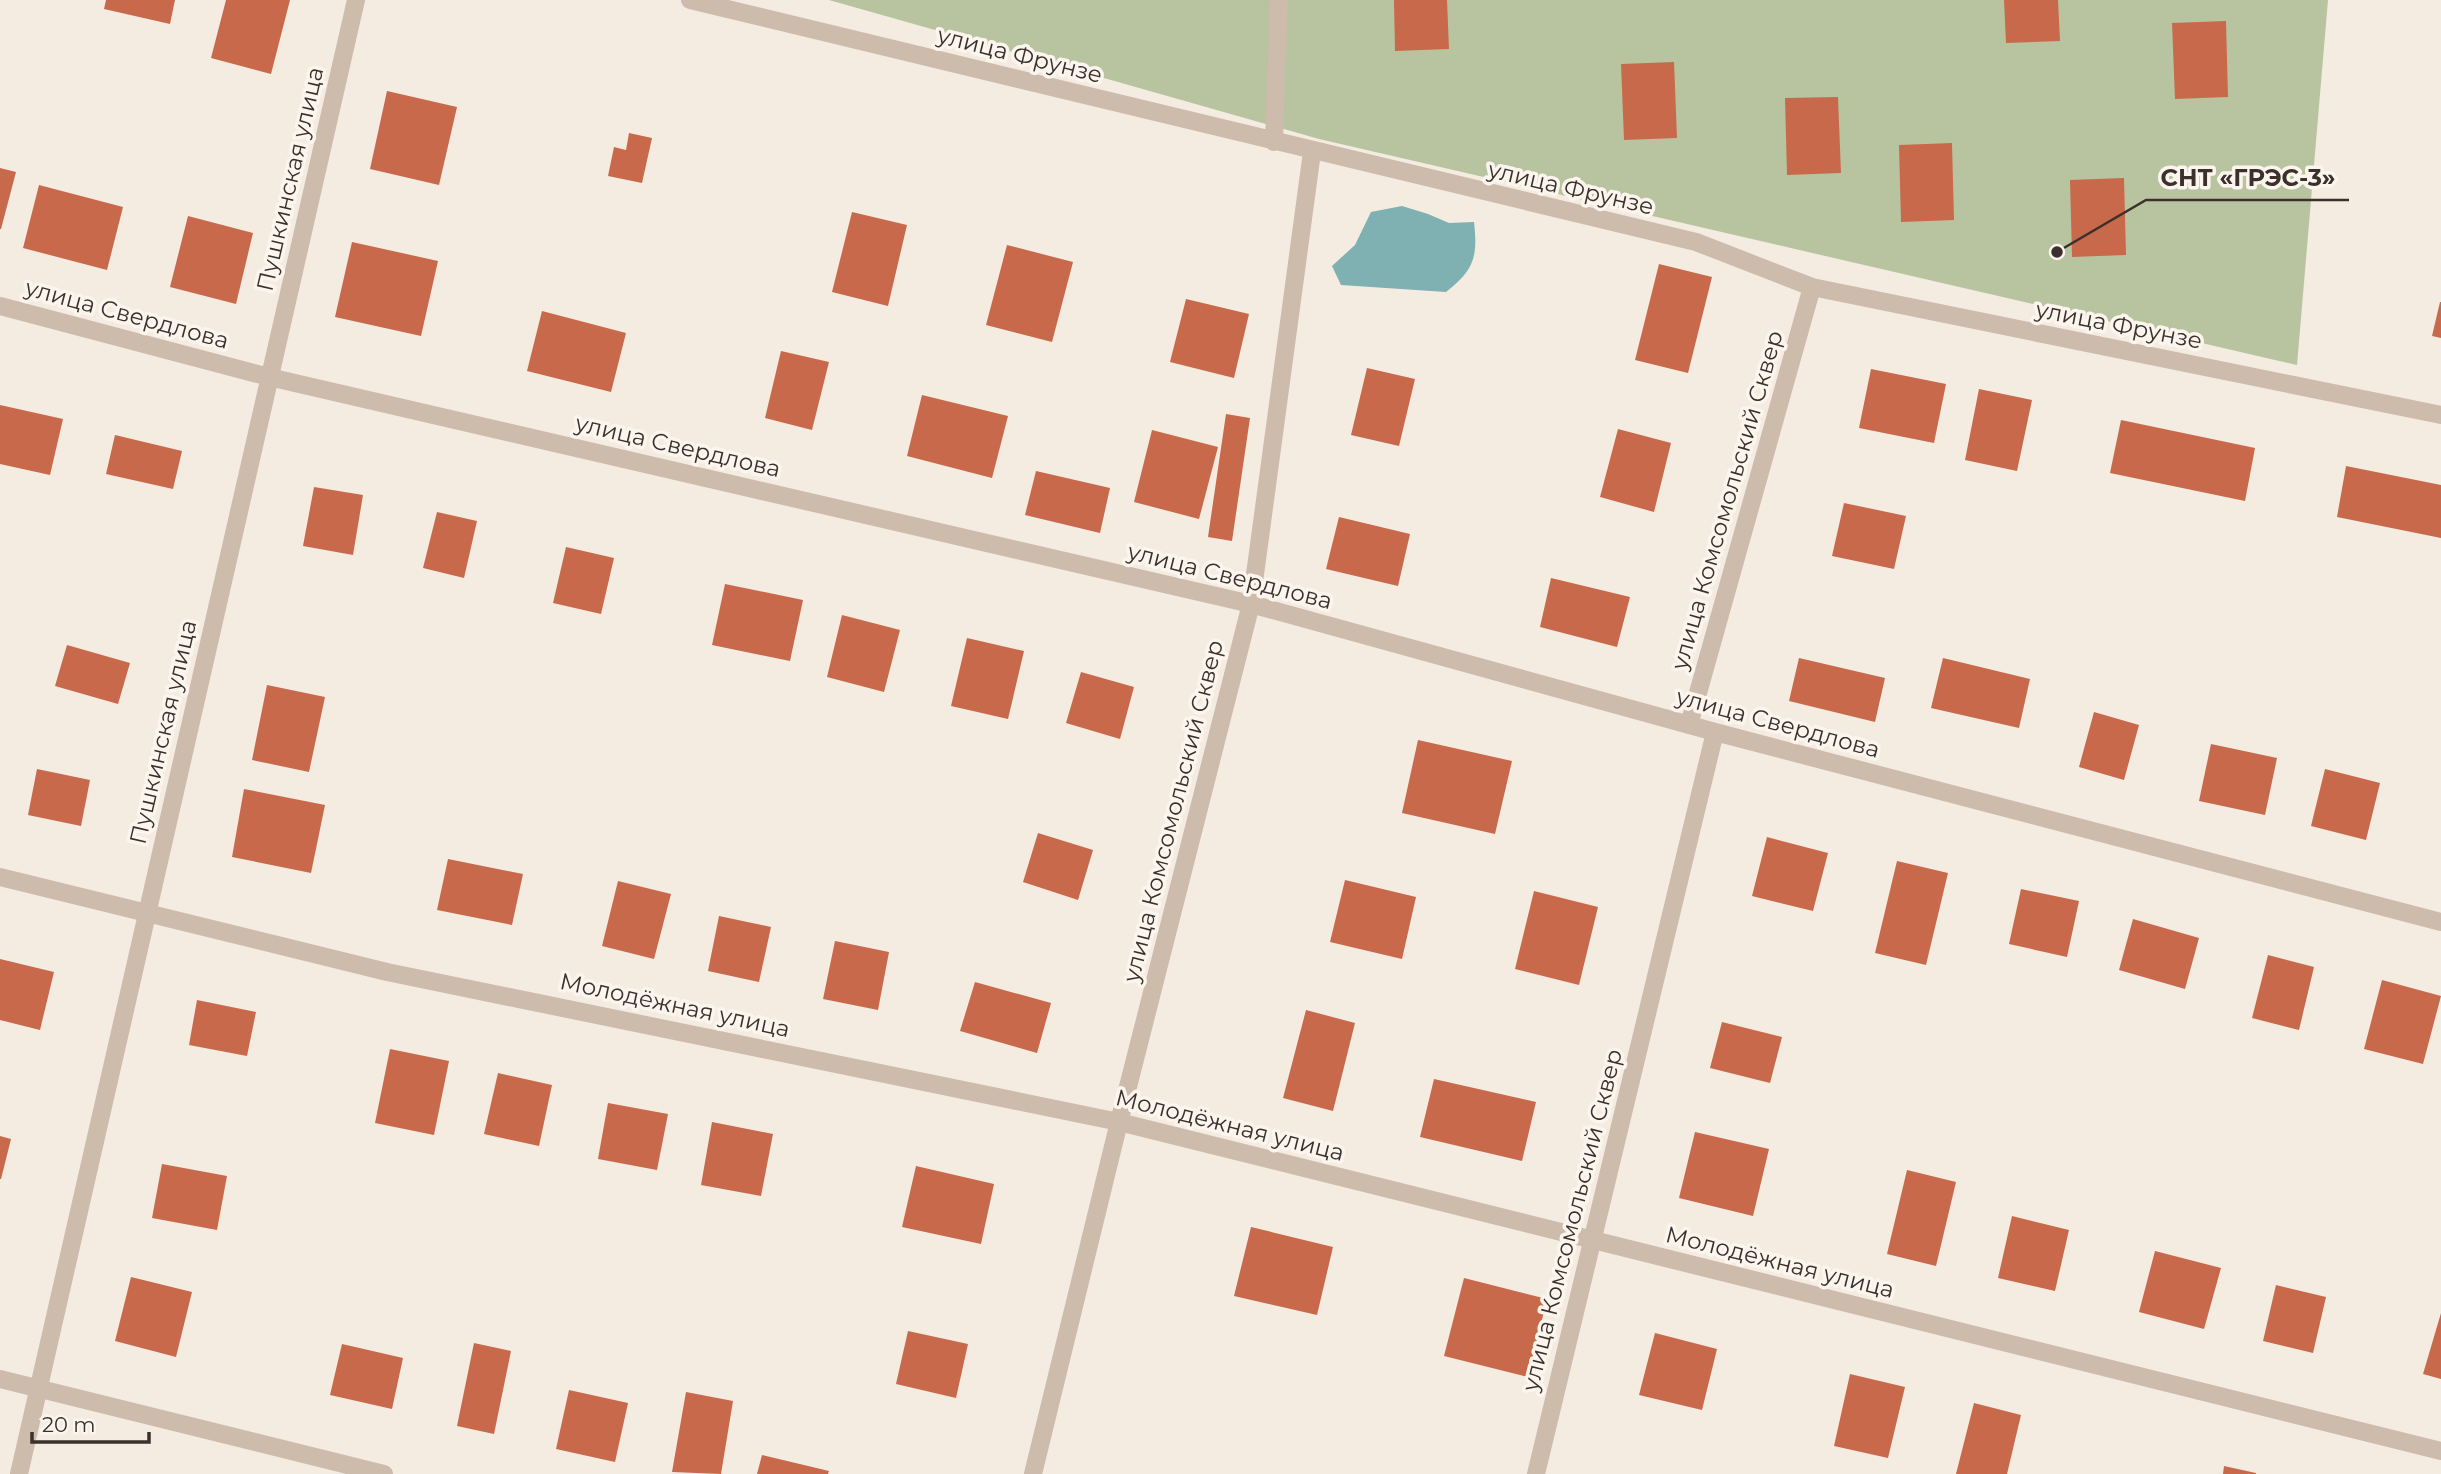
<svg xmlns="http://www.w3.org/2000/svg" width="2441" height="1474" font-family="Montserrat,sans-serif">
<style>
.green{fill:#b8c4a0}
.water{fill:#7fb0b2}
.building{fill:#c8694b}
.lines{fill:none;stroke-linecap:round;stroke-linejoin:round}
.minor{stroke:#cdbbac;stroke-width:18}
.labels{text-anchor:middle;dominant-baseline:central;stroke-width:7;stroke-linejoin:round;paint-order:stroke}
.street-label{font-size:23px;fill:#3b302b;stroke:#fbf5ee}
.leader{fill:none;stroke:#3b302b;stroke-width:2.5}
.callout-dot{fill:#3b302b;stroke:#fbf5ee;stroke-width:2.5}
.callout-label{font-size:24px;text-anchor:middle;font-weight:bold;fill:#3b302b;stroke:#fbf5ee;stroke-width:7;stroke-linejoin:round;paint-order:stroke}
</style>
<rect width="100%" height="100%" fill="#f4ebe1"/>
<path class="green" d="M 829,0 L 2328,0 L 2297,365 L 1319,139 Z"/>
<path class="water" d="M 1402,206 L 1428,214 L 1449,223 L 1474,222 C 1478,257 1474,270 1446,292 L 1341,285 L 1332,266 L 1355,245 L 1371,212 Z"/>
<path class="building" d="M 106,0 L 175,0 L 170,24 L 104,9 Z
M 226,0 L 290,0 L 271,74 L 211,58 Z
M 1394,0 L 1447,0 L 1449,49 L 1395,51 Z
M 2004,0 L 2058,0 L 2060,41 L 2006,43 Z
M 2226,21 L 2228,97 L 2175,99 L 2172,23 Z
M 1674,62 L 1677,138 L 1624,140 L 1621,64 Z
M 387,91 L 457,107 L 439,185 L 370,169 Z
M 1838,97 L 1841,173 L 1787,175 L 1785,98 Z
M 629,133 L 652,138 L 642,183 L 608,176 L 614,147 L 626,150 Z
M 1952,143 L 1954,220 L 1901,222 L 1899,145 Z
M 0,168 L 16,172 L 1,229 L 0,229 Z
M 2124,178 L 2126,255 L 2072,257 L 2070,180 Z
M 39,185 L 123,207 L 107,270 L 23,248 Z
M 852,212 L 907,225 L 888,306 L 832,292 Z
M 188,216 L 253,233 L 236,304 L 170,287 Z
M 352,242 L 438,261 L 421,336 L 335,317 Z
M 1007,245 L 1073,262 L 1052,342 L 986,325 Z
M 1659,264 L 1712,277 L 1688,373 L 1635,360 Z
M 1186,299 L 1249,314 L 1234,378 L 1170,362 Z
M 2440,302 L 2441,302 L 2441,338 L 2432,336 Z
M 542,311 L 626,333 L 611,392 L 527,371 Z
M 781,351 L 829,362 L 812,430 L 765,418 Z
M 1367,368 L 1415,379 L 1399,446 L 1351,435 Z
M 1871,369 L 1946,384 L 1934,443 L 1859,428 Z
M 1979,389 L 2032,400 L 2017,471 L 1965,460 Z
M 922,395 L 1008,416 L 992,478 L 907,456 Z
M 0,405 L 63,419 L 50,475 L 0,464 Z
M 1226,414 L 1250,418 L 1232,541 L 1208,537 Z
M 2121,420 L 2255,448 L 2245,501 L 2110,473 Z
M 1618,429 L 1671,443 L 1654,512 L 1600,497 Z
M 1152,430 L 1218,447 L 1199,519 L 1134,502 Z
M 115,435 L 182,451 L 173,489 L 106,474 Z
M 2346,466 L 2441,485 L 2441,538 L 2337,517 Z
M 1036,471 L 1110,488 L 1100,533 L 1025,515 Z
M 314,487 L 363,495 L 353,555 L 303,546 Z
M 1844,503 L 1906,516 L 1894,569 L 1832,556 Z
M 437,512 L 477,521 L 464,578 L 423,568 Z
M 1339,517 L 1410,534 L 1398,586 L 1326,569 Z
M 566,547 L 614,558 L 601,614 L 553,603 Z
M 1551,578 L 1630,597 L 1617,647 L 1540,627 Z
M 725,584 L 803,600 L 790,661 L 712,645 Z
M 842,615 L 900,630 L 884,692 L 827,677 Z
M 967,638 L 1024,651 L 1008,719 L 951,706 Z
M 67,645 L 130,663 L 118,704 L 55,686 Z
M 1799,658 L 1885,678 L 1875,722 L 1789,701 Z
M 1943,658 L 2030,679 L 2019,728 L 1931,708 Z
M 1081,672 L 1134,687 L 1120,739 L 1066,723 Z
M 267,685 L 325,697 L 309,772 L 252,760 Z
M 2094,712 L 2139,725 L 2124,780 L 2079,767 Z
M 1418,740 L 1512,761 L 1495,834 L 1402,813 Z
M 2211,744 L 2277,758 L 2265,815 L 2199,801 Z
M 37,769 L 90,780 L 81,826 L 28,815 Z
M 2325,769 L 2380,783 L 2366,840 L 2311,826 Z
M 244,789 L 325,805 L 311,873 L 232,857 Z
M 1038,833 L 1093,850 L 1078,900 L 1023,882 Z
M 1767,837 L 1828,853 L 1813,911 L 1752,896 Z
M 448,859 L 523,874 L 512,925 L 437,910 Z
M 1897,861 L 1948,873 L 1926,965 L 1875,953 Z
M 1345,880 L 1416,897 L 1402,959 L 1330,942 Z
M 618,881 L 671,894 L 654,959 L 602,946 Z
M 2021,889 L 2079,901 L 2067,957 L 2009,944 Z
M 1534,891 L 1598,907 L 1579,985 L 1515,969 Z
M 719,916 L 771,927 L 759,982 L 708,971 Z
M 2133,919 L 2199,938 L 2185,989 L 2119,970 Z
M 835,941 L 889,952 L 878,1010 L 823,999 Z
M 2268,955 L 2314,967 L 2299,1030 L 2252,1018 Z
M 0,959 L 54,972 L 40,1030 L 0,1020 Z
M 2382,980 L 2441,996 L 2423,1064 L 2364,1049 Z
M 975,982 L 1051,1003 L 1037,1053 L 960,1031 Z
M 197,1000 L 256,1012 L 247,1056 L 189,1045 Z
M 1306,1010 L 1355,1023 L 1333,1111 L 1283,1098 Z
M 1722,1022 L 1782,1037 L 1770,1083 L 1710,1068 Z
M 390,1049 L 449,1061 L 434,1135 L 375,1123 Z
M 498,1073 L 552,1085 L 539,1146 L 484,1134 Z
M 1434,1079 L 1536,1102 L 1522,1161 L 1420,1137 Z
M 608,1103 L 668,1114 L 657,1170 L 598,1159 Z
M 712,1122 L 773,1134 L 761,1196 L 701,1185 Z
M 1695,1132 L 1769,1149 L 1753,1216 L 1679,1198 Z
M 0,1136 L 11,1139 L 1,1179 L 0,1179 Z
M 162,1164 L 227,1176 L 217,1230 L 152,1218 Z
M 916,1166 L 994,1184 L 981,1244 L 902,1227 Z
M 1907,1170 L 1956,1182 L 1936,1266 L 1887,1254 Z
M 2012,1216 L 2069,1230 L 2055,1291 L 1998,1278 Z
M 1251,1227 L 1333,1247 L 1317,1315 L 1234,1296 Z
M 2155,1251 L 2221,1268 L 2204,1329 L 2139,1312 Z
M 131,1277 L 192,1292 L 176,1357 L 115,1341 Z
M 1464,1278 L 1547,1299 L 1528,1377 L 1444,1356 Z
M 2276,1285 L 2326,1297 L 2313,1353 L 2263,1341 Z
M 2441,1313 L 2441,1379 L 2423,1374 Z
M 908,1331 L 968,1344 L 956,1398 L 896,1384 Z
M 1655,1333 L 1717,1349 L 1702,1410 L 1639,1395 Z
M 474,1343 L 511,1351 L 494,1434 L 457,1426 Z
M 342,1344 L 403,1358 L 392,1409 L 330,1395 Z
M 1850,1374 L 1905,1387 L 1888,1458 L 1834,1446 Z
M 569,1390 L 628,1403 L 615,1462 L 556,1449 Z
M 686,1392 L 733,1401 L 721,1474 L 672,1472 Z
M 1974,1403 L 2021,1415 L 2007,1474 L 1956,1474 Z
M 762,1455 L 829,1471 L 828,1474 L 757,1474 Z
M 2224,1466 L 2256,1473 L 2256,1474 L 2223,1474 Z"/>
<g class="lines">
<path class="minor" d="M 690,0 L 1696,242 L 1812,287 L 2441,415
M 1274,142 L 1279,0
M 0,306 L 269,377 L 1251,604 L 1715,732 L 2441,922
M 1689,725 L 1812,287
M 0,877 L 387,972 L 1119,1122 L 2441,1451
M 0,1379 L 384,1474
M 19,1474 L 356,0
M 1033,1474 L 1119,1122 L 1251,604 L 1312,152
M 1536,1474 L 1715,732"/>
</g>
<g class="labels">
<g class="street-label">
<text transform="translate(1020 55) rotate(14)">улица Фрунзе</text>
<text transform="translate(290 179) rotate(-77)">Пушкинская улица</text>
<text transform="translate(1571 188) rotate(13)">улица Фрунзе</text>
<text transform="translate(127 314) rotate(15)">улица Свердлова</text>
<text transform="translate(2119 325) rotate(11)">улица Фрунзе</text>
<text transform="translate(678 446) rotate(13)">улица Свердлова</text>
<text transform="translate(1727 500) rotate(-74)">улица Комсомольский Сквер</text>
<text transform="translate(1230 576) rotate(14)">улица Свердлова</text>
<text transform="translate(1778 723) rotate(15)">улица Свердлова</text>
<text transform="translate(163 732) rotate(-77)">Пушкинская улица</text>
<text transform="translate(1173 811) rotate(-76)">улица Комсомольский Сквер</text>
<text transform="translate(675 1005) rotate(12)">Молодёжная улица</text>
<text transform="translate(1230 1125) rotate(14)">Молодёжная улица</text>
<text transform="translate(1572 1220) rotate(-76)">улица Комсомольский Сквер</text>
<text transform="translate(1780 1262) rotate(14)">Молодёжная улица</text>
</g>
</g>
<path class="leader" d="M2057 252L2146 200H2349"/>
<circle class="callout-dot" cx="2057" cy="252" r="7"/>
<g class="callout-label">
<text x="2248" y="186">СНТ «ГРЭС-3»</text>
</g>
<path d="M32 1432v10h117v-10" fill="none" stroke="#3b302b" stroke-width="3.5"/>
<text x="42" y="1432" font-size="21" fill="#3b302b" stroke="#fbf5ee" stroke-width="5" paint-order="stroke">20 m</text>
</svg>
